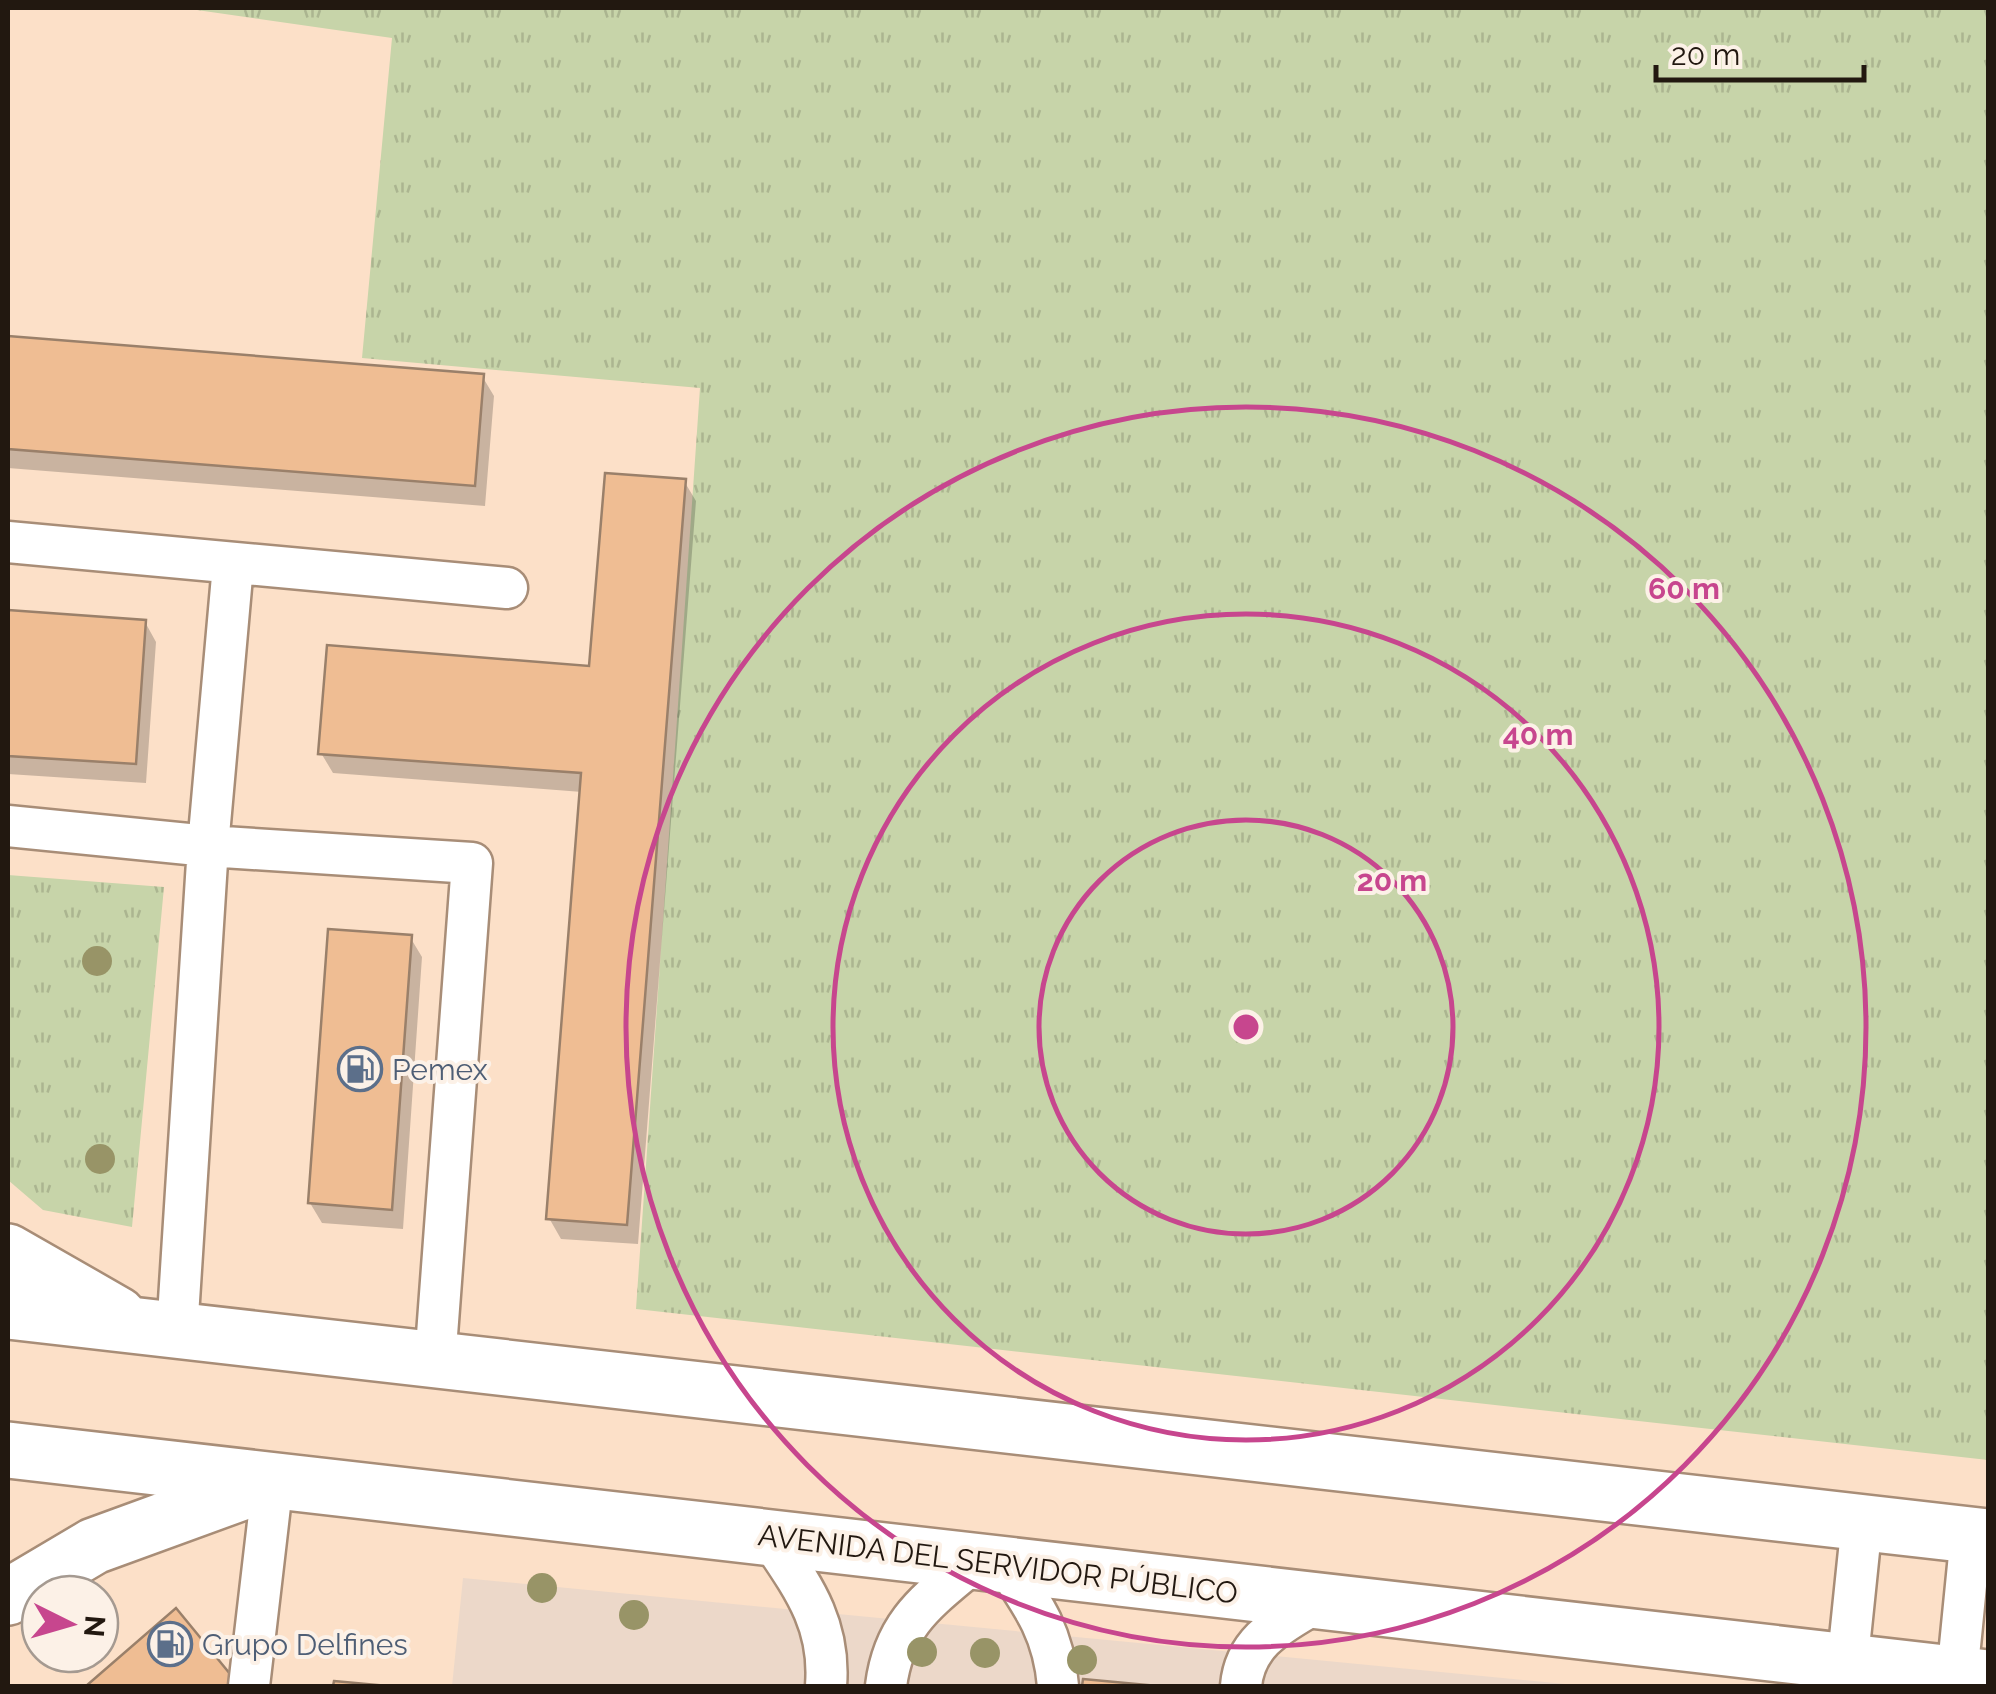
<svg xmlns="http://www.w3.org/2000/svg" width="1996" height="1694" font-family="Raleway,sans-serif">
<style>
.commercial{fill:#ecd8c9}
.grass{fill:url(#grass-tufts)}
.shadow{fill:#0003}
.building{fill:#efbd93;stroke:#9a806a;stroke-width:2.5}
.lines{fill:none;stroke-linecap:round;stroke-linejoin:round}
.lane-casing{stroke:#a88d77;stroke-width:45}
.secondary-casing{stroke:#a88d77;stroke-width:60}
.lane{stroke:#fff;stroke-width:40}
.secondary{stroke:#fff;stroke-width:55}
.tree{fill:#989467}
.ring{fill:none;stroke:#c7468e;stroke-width:5}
.labels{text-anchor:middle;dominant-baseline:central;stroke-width:8;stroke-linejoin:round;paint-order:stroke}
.service-label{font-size:30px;fill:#4e5e75;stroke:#fcf1e7;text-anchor:start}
.street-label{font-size:30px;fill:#221810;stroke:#fcf1e7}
.centre{fill:#c7468e;stroke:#fcf1e7;stroke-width:5}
.ring-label{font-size:30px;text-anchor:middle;font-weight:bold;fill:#c7468e;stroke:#fcf1e7;stroke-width:8;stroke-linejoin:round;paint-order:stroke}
</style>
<defs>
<pattern id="grass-tufts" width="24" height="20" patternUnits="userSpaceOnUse" patternTransform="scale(2.5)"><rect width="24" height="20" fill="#c7d4a9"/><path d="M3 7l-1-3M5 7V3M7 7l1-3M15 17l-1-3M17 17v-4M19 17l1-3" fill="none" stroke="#abb590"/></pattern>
</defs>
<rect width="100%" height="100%" fill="#fce0c8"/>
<path class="commercial" d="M 463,1578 L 1586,1686 L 452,1686 Z"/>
<path class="grass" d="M 183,8 L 1988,8 L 1988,1460 L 636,1309 L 700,388 L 362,358 L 392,38 Z
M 8,875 L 164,887 L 132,1227 L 43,1210 L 8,1180 Z"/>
<path class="shadow" d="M 8,338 L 482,376 L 494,396 L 485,506 L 8,468 Z
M 684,481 L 696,501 L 638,1244 L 561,1239 L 549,1218 L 582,792 L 333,773 L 321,753 L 591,669 Z
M 8,613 L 145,622 L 156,642 L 146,783 L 8,774 Z
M 410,937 L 422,957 L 403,1229 L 322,1223 L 310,1203 Z
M 175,1612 L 236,1686 L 90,1686 Z"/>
<path class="building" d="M 8,336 L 484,374 L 475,486 L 8,449 Z
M 605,473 L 686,479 L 627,1225 L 546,1219 L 581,773 L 318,754 L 327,645 L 589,666 Z
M 8,610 L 146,620 L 136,764 L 8,756 Z
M 328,929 L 412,935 L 392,1210 L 308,1203 Z
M 176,1608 L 235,1680 L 227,1686 L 86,1686 Z
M 1083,1679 L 1158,1686 L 1082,1686 Z
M 334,1681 L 388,1686 L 333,1686 Z"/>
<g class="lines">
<defs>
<path id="lane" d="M 8,542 L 507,588
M 8,826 L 208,846 L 472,863 L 435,1362
M 177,1332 L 208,846 L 233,565
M 770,1538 C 803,1587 831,1624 826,1686
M 1006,1565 C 1035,1607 1054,1635 1058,1686
M 249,1686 L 273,1480
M 886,1686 C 894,1622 929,1600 975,1561
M 1241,1686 C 1245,1639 1283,1623 1319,1601
M 1845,1686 L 1862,1522
M 1956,1686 L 1971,1535"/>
<path id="secondary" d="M 8,1252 L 118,1315
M 8,1311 L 1988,1537
M 8,1450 L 1988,1678
M 8,1597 L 94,1546 L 264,1484"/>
</defs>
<use href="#lane" class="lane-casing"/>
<use href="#secondary" class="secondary-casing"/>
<use href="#lane" class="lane"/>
<use href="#secondary" class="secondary"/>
</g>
<g class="tree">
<circle cx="97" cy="961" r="15"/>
<circle cx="100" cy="1159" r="15"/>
<circle cx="542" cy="1588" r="15"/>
<circle cx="634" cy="1615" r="15"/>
<circle cx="922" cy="1652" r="15"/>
<circle cx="985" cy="1653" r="15"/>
<circle cx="1082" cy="1660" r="15"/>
</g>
<g class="ring">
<circle cx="1246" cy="1027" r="207"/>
<circle cx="1246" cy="1027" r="413"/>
<circle cx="1246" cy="1027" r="620"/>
</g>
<defs>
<symbol id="fuel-ring" viewBox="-11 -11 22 22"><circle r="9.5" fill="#fcf1e7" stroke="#5c6f8a" stroke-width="1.5"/><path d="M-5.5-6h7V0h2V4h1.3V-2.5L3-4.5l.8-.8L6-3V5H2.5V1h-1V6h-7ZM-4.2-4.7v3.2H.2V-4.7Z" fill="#5c6f8a"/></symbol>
</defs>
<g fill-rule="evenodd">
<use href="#fuel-ring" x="335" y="1044" width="50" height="50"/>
<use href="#fuel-ring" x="145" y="1619" width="50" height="50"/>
</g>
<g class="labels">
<g class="service-label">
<text x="392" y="1069">Pemex</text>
<text x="202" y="1644">Grupo Delfines</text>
</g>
<g class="street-label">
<text transform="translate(998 1564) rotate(7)">AVENIDA DEL SERVIDOR PÚBLICO</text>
</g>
</g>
<circle cx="1246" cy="1027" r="15" class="centre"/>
<g class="ring-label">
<text x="1684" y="599">60 m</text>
<text x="1538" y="745">40 m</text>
<text x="1392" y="891">20 m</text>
</g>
<rect width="1996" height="1694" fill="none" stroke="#221810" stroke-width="20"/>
<g transform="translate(70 1624) rotate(95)"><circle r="48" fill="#fcf1e7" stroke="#a59a91" stroke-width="2.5"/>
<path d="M0-8L18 38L0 25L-18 38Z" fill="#c7468e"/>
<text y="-15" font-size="28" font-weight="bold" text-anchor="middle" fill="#221810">N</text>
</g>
<path d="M1656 65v15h208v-15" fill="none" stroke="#221810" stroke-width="5"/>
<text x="1671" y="65" font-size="30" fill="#221810" stroke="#fcf1e7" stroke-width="8" paint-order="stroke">20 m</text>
</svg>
